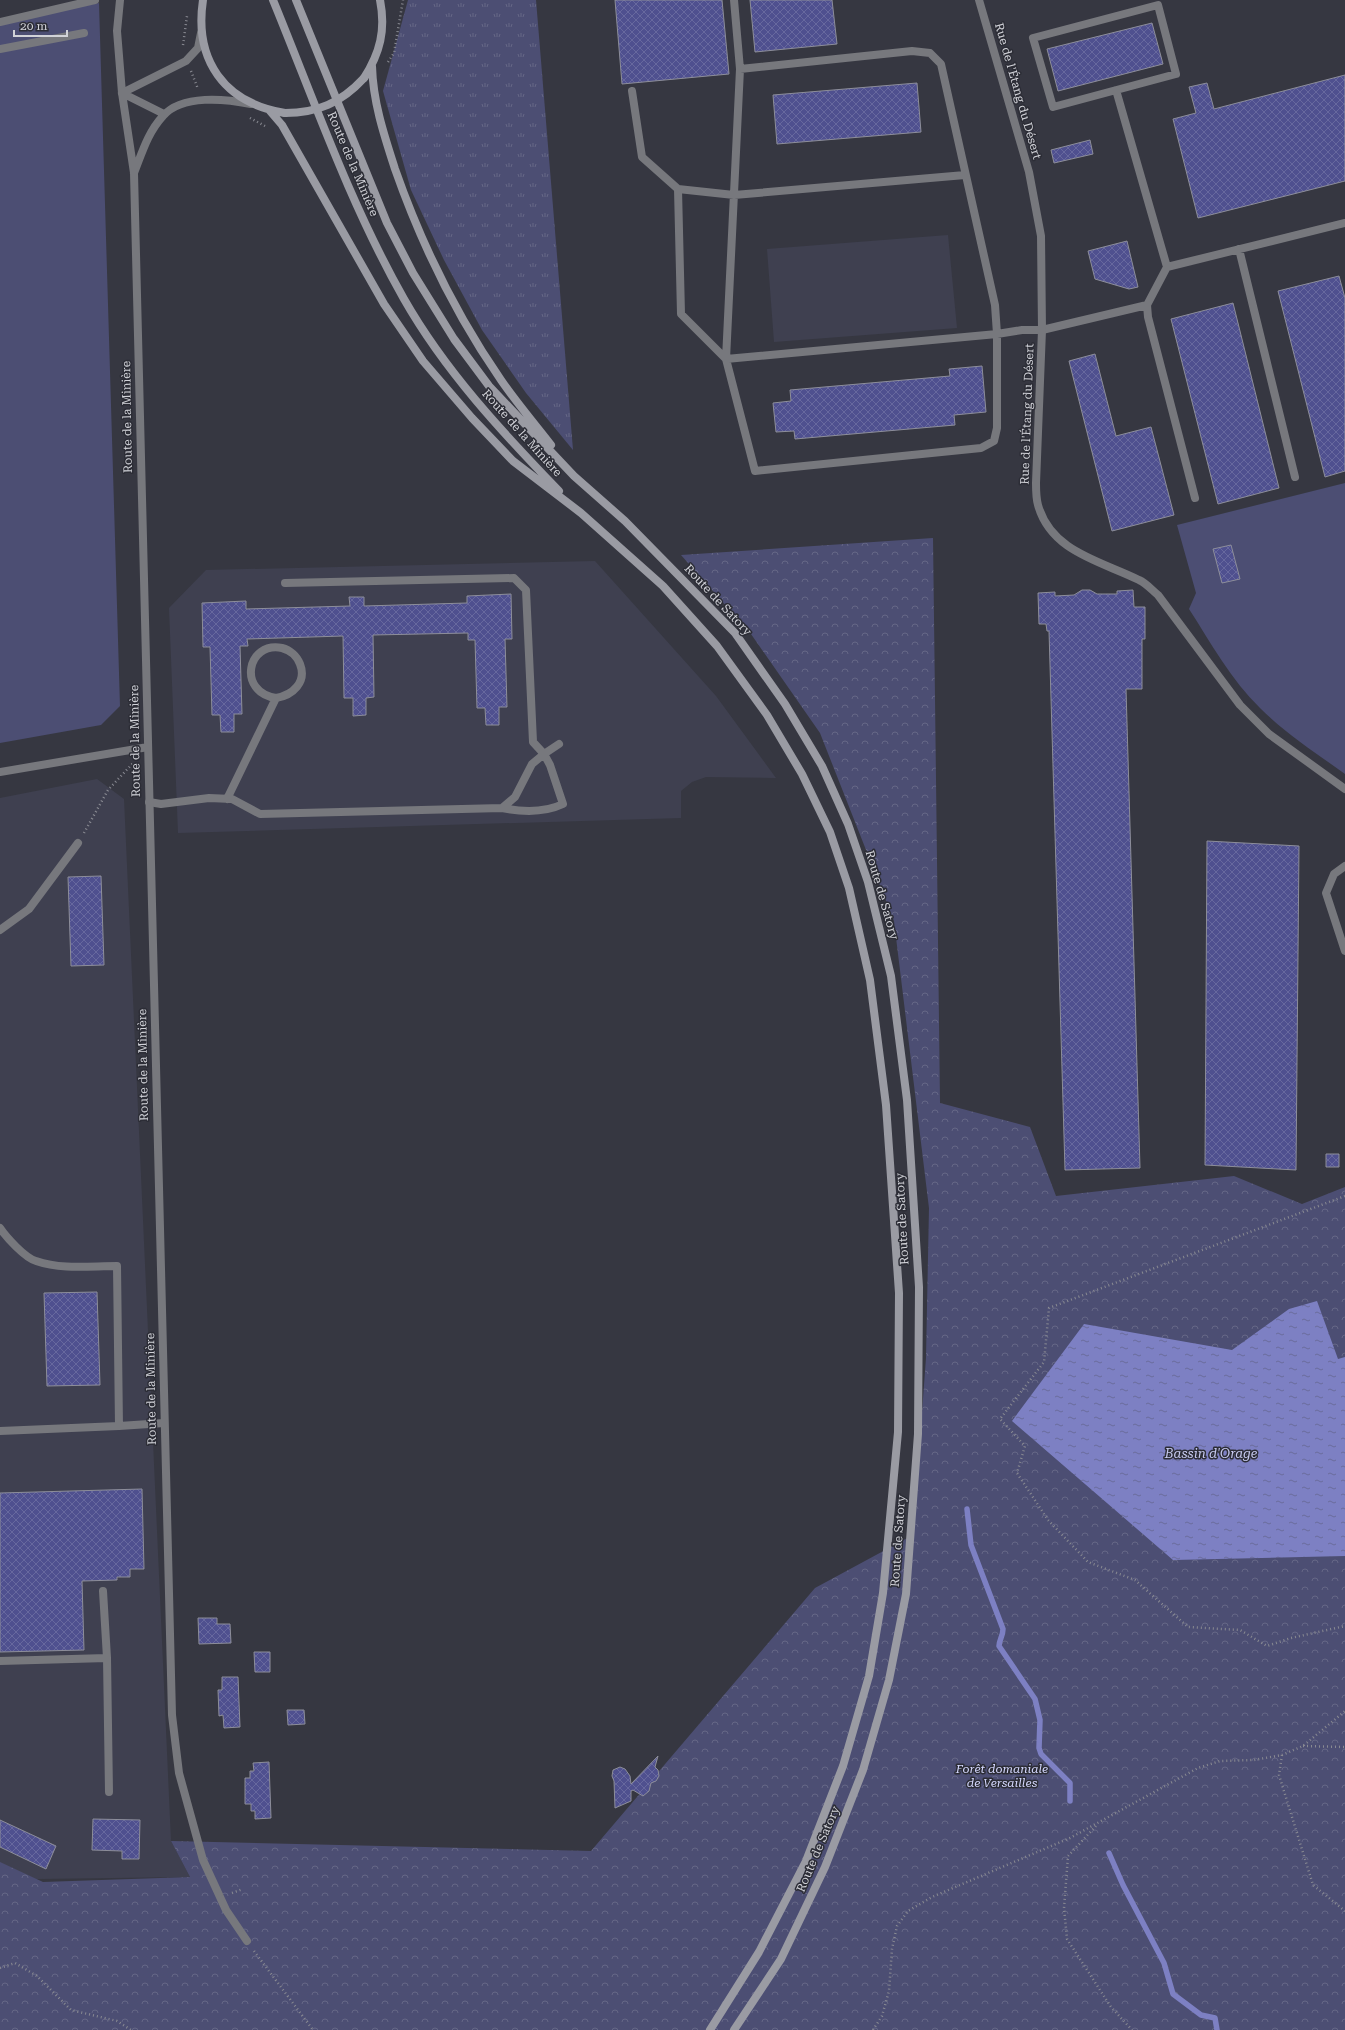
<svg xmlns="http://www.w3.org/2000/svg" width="1345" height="2030" font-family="'Roboto Serif',serif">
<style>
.built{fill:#3f4050}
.grass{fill:url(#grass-tufts)}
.forest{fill:url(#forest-crowns)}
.garden{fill:#4c4e73}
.water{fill:url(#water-ripples)}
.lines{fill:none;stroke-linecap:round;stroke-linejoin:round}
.stream{stroke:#7d80c3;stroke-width:5.5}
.building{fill:url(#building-cross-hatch);stroke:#8d8e9a}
.path{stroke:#898a92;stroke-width:2.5;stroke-dasharray:1 3;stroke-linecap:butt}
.service{stroke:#77787d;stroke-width:8}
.minor{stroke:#77787d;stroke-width:8}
.secondary{stroke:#9a9ba3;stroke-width:8}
.secondary-bridge{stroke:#9a9ba3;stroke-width:8}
.labels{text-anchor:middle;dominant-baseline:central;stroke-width:3;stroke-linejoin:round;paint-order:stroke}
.street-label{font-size:12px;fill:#d1d2d8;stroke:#2c2d36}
.park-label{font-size:12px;font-style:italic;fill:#d5d8fe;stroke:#2c2d36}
.water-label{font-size:13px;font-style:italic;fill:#c7caf0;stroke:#2c2d36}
</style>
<defs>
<pattern id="grass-tufts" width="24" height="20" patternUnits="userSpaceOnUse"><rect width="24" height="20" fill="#4c4e73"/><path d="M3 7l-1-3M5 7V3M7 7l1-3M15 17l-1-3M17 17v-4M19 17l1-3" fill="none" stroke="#656786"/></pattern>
<pattern id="forest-crowns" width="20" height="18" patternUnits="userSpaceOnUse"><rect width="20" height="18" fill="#4c4e73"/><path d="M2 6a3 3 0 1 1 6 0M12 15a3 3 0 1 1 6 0" fill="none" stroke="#656786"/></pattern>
<pattern id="water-ripples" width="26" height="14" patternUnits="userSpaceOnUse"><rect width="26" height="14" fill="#7d80c3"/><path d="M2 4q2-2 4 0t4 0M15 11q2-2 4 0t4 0" fill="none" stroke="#6a6c9c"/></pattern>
<pattern id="building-cross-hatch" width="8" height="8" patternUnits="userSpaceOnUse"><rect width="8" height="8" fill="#4f508f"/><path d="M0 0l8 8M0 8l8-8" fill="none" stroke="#67689e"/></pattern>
</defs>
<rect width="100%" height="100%" fill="#363741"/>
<path class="built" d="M 948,235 L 957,328 L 774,342 L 767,249 Z
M 595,561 L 716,696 L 776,778 L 706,777 L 692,782 L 681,791 L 681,818 L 178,833 L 169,608 L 206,570 Z
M 97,779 L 124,799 L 171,1841 L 190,1877 L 36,1879 L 0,1863 L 0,798 Z"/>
<path class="grass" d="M 408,0 L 536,0 L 573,450 L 526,393 L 482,330 L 444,260 L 411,190 L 383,91 Z"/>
<path class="forest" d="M 933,538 L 940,1103 L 1030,1127 L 1056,1196 L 1234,1176 L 1302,1204 L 1345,1187 L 1345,2030 L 0,2030 L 0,1862 L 43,1882 L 190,1877 L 171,1841 L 591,1851 L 815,1588 L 913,1535 L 926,1358 L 929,1208 L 894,921 L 820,733 L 751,634 L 681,555 Z"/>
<path class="garden" d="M 99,3 L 120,706 L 101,725 L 0,743 L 0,22 Z
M 1345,483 L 1345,774 C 1316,753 1286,734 1260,708 C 1231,680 1211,643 1189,609 L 1196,593 L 1177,525 Z"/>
<path class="water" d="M 1317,1301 L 1338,1359 L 1345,1357 L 1345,1556 L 1173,1560 L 1012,1421 L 1084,1324 L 1232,1350 L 1289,1309 Z"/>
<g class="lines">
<path class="stream" d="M 967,1509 L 971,1545 L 1003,1629 C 1003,1636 999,1640 999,1646 L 1035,1699 L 1040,1720 L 1039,1748 L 1041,1754 L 1070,1783 L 1070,1801
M 1109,1853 L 1123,1885 L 1164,1963 L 1173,1994 L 1201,2015 L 1215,2018 L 1217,2030"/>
</g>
<path class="building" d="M 615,0 L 722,0 L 729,74 L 622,84 Z
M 750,0 L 832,0 L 837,44 L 755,52 Z
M 1152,23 L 1163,64 L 1058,91 L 1047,49 Z
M 1345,75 L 1345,181 L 1198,218 L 1173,119 L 1196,113 L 1189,87 L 1207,83 L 1214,109 Z
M 917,83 L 921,132 L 777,144 L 773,95 Z
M 1090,140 L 1093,154 L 1054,163 L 1051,150 Z
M 1127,241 L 1138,287 L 1129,289 L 1095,279 L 1088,251 Z
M 1339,276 L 1345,298 L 1345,471 L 1325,477 L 1278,291 Z
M 1233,303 L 1279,488 L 1218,504 L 1171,319 Z
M 1095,354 L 1116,436 L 1151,427 L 1174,515 L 1112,531 L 1069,361 Z
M 982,366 L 986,412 L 954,415 L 955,425 L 795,439 L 794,431 L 776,432 L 773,403 L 791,401 L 790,390 L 950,376 L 949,369 Z
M 1231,545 L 1240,579 L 1222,583 L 1213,549 Z
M 1082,590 L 1090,590 L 1097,594 L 1117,594 L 1117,591 L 1133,590 L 1134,607 L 1145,607 L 1145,639 L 1142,639 L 1142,689 L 1126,689 L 1140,1168 L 1065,1170 L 1049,631 L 1047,631 L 1046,624 L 1039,624 L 1038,593 L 1055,592 L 1055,596 L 1074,595 Z
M 511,594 L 512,639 L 505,639 L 507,707 L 499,707 L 499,725 L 486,725 L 485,708 L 477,708 L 475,640 L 468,640 L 468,633 L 373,635 L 374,697 L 366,698 L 366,715 L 353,716 L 353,698 L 344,698 L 343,636 L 247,639 L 248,646 L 240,646 L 242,714 L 234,714 L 234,732 L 221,732 L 220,715 L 212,715 L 210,647 L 203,647 L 202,603 L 246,601 L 246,609 L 350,606 L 349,597 L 364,597 L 364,606 L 467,603 L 467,596 Z
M 1207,841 L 1299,846 L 1296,1170 L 1205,1165 Z
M 101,876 L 104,965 L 71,966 L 68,877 Z
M 1326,1154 L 1339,1154 L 1339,1167 L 1326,1167 Z
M 97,1292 L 100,1385 L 47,1386 L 44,1293 Z
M 142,1489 L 144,1569 L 130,1569 L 130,1577 L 117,1577 L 117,1580 L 82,1581 L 84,1650 L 0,1652 L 0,1493 Z
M 198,1618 L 217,1618 L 217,1624 L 230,1624 L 231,1643 L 199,1644 Z
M 254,1652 L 270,1652 L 270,1672 L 255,1672 Z
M 222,1677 L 238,1677 L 240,1727 L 224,1728 L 223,1715 L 219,1716 L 218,1690 L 222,1690 Z
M 287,1710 L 304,1710 L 305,1724 L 288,1725 Z
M 658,1756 L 655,1767 L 658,1770 L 659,1776 L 656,1781 L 651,1783 L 649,1791 L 643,1796 L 633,1790 L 631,1791 L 631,1801 L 615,1808 L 614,1781 L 612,1776 L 613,1770 L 620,1767 L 625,1769 L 630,1776 L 631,1784 Z
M 269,1762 L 271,1818 L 255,1819 L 255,1811 L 251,1811 L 251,1804 L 245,1804 L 245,1778 L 250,1778 L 250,1771 L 254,1771 L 253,1763 Z
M 93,1819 L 140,1820 L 139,1859 L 122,1859 L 122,1851 L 92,1850 Z
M 0,1820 L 56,1846 L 46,1869 L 0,1847 Z"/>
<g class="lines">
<path class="path" d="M 183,45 L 187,16
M 388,62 L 394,53 L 403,0
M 191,71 L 198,89
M 250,118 L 265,126
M 84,833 L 108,790 L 134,762
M 1345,1196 L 1049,1308 L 1044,1362 L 1000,1419 L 1025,1446 L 1017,1473 L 1048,1520 L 1088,1562 L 1135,1580 L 1188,1627 L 1240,1630 L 1267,1646 L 1291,1638 L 1345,1626
M 1303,1746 L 1345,1747
M 1282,1755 L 1279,1775 L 1313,1885 L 1345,1911
M 1096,1826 L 1068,1856 L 1064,1908 L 1067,1939 L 1111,2007 L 1132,2030
M 232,1893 L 243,1889
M 254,1951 L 313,2030
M 0,1968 L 15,1963 L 37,1976 L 71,2010 L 117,2021 L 131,2030
M 873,2030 L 882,2016 L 889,1991 L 892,1949 L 897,1926 L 908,1911 L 932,1897 L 1070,1838 L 1198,1768 L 1220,1761 L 1254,1760 L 1282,1755 L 1303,1746 L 1345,1711"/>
<path class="service" d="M 120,0 L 117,31 L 122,93
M 734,0 L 740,69 L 726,359 L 755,471 L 981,448 L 994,441 L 997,428 L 997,334 L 995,305 L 941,64 L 930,53 L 912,51 L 740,69
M 1158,5 L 1176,74 L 1053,107 L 1033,38 Z
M 0,22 L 95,0
M 0,49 L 84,33
M 1116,90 L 1167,267 L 1345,223
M 632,91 L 642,157 L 678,189 L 734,195 L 965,175
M 678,189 L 681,314 L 726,359 L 997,334 L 1022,330 L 1042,330 L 1147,305
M 1239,249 L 1295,477
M 1167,267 L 1147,305 L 1148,317 L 1195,498
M 285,583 L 514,578 L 526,590 L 533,742 L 544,754 L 532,764 L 515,797 L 502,808 C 522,812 544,813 563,804 L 550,765 L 544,754 L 559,744
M 227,799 L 276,698 C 237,692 247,641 282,648 C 290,650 297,656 300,664 C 307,682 293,695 276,698
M 149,802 L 161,804 L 209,798 L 232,799 L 260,814 L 502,808
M 1345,866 L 1334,874 L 1326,893 L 1345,951
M 0,930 L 29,909 L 78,843
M 0,1228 C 6,1237 25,1258 36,1261 C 62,1270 90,1266 117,1266 L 119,1426 L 164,1423
M 0,1431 L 119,1426
M 103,1591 L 107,1658
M 0,1661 L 107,1658 L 109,1792"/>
<path class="minor" d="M 979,0 L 1029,172 L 1041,236 L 1042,330 L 1036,483 C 1036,490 1036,498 1038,505 C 1051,552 1101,561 1139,580 C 1146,583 1152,590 1158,595 L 1240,705 L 1269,734 L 1345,789
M 122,93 L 134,173 L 172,1715 L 179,1773 L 203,1860 L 226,1910 L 247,1941
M 122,93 L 186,61 L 198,48 L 201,33
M 122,93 L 164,114
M 134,173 C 142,153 148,132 163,116 C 182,94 226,99 251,104
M 0,772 L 148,747"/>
<path class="secondary" d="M 203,0 C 194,60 224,103 285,113
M 273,0 C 314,100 350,204 404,299 C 445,371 502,432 559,491
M 296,0 L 387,223 L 413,273 L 454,339 L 489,386 L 574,476 L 625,521 L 735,633 L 785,704 L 822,766 L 848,824 L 868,882 L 891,976 L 907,1100 L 919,1287 L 918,1434 L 906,1594 L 889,1680 L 863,1770 L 825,1867 L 781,1959 L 734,2030
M 372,66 C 373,102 384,135 395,169 C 421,243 456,315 501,380 C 516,402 534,423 551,445
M 364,78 C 380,53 386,30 380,0
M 270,111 L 282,125 L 384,304 L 423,361 L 472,418 L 513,461 L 581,513 L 663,586 L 717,646 L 767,715 L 802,774 L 830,832 L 849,888 L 870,980 L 886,1105 L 899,1293 L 898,1432 L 883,1593 L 869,1676 L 843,1766 L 806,1861 L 759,1952 L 710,2030"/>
<path class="secondary-bridge" d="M 285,113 C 317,113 341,103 364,78"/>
</g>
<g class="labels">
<g class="street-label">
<text transform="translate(1018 91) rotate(74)">Rue de l'Étang du Désert</text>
<text transform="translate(353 164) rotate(67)">Route de la Minière</text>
<text transform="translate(1027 414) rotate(-88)">Rue de l'Étang du Désert</text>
<text transform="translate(127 417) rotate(-91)">Route de la Minière</text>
<text transform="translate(522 433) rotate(48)">Route de la Minière</text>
<text transform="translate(718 600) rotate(47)">Route de Satory</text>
<text transform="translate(135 741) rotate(-91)">Route de la Minière</text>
<text transform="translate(882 895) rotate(74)">Route de Satory</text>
<text transform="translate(143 1065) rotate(-91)">Route de la Minière</text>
<text transform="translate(902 1219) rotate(-93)">Route de Satory</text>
<text transform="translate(151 1389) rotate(-91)">Route de la Minière</text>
<text transform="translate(898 1541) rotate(-86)">Route de Satory</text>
<text transform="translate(818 1849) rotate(-67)">Route de Satory</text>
</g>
<g class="park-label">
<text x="1002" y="1769">Forêt domaniale<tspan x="1002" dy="14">de Versailles</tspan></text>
</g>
<g class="water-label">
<text x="1211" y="1453">Bassin d'Orage</text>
</g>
</g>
<path d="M14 30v6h53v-6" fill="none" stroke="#d1d2d8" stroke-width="2"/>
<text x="20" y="30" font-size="12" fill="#d1d2d8" stroke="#2c2d36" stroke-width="3" paint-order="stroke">20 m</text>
</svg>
